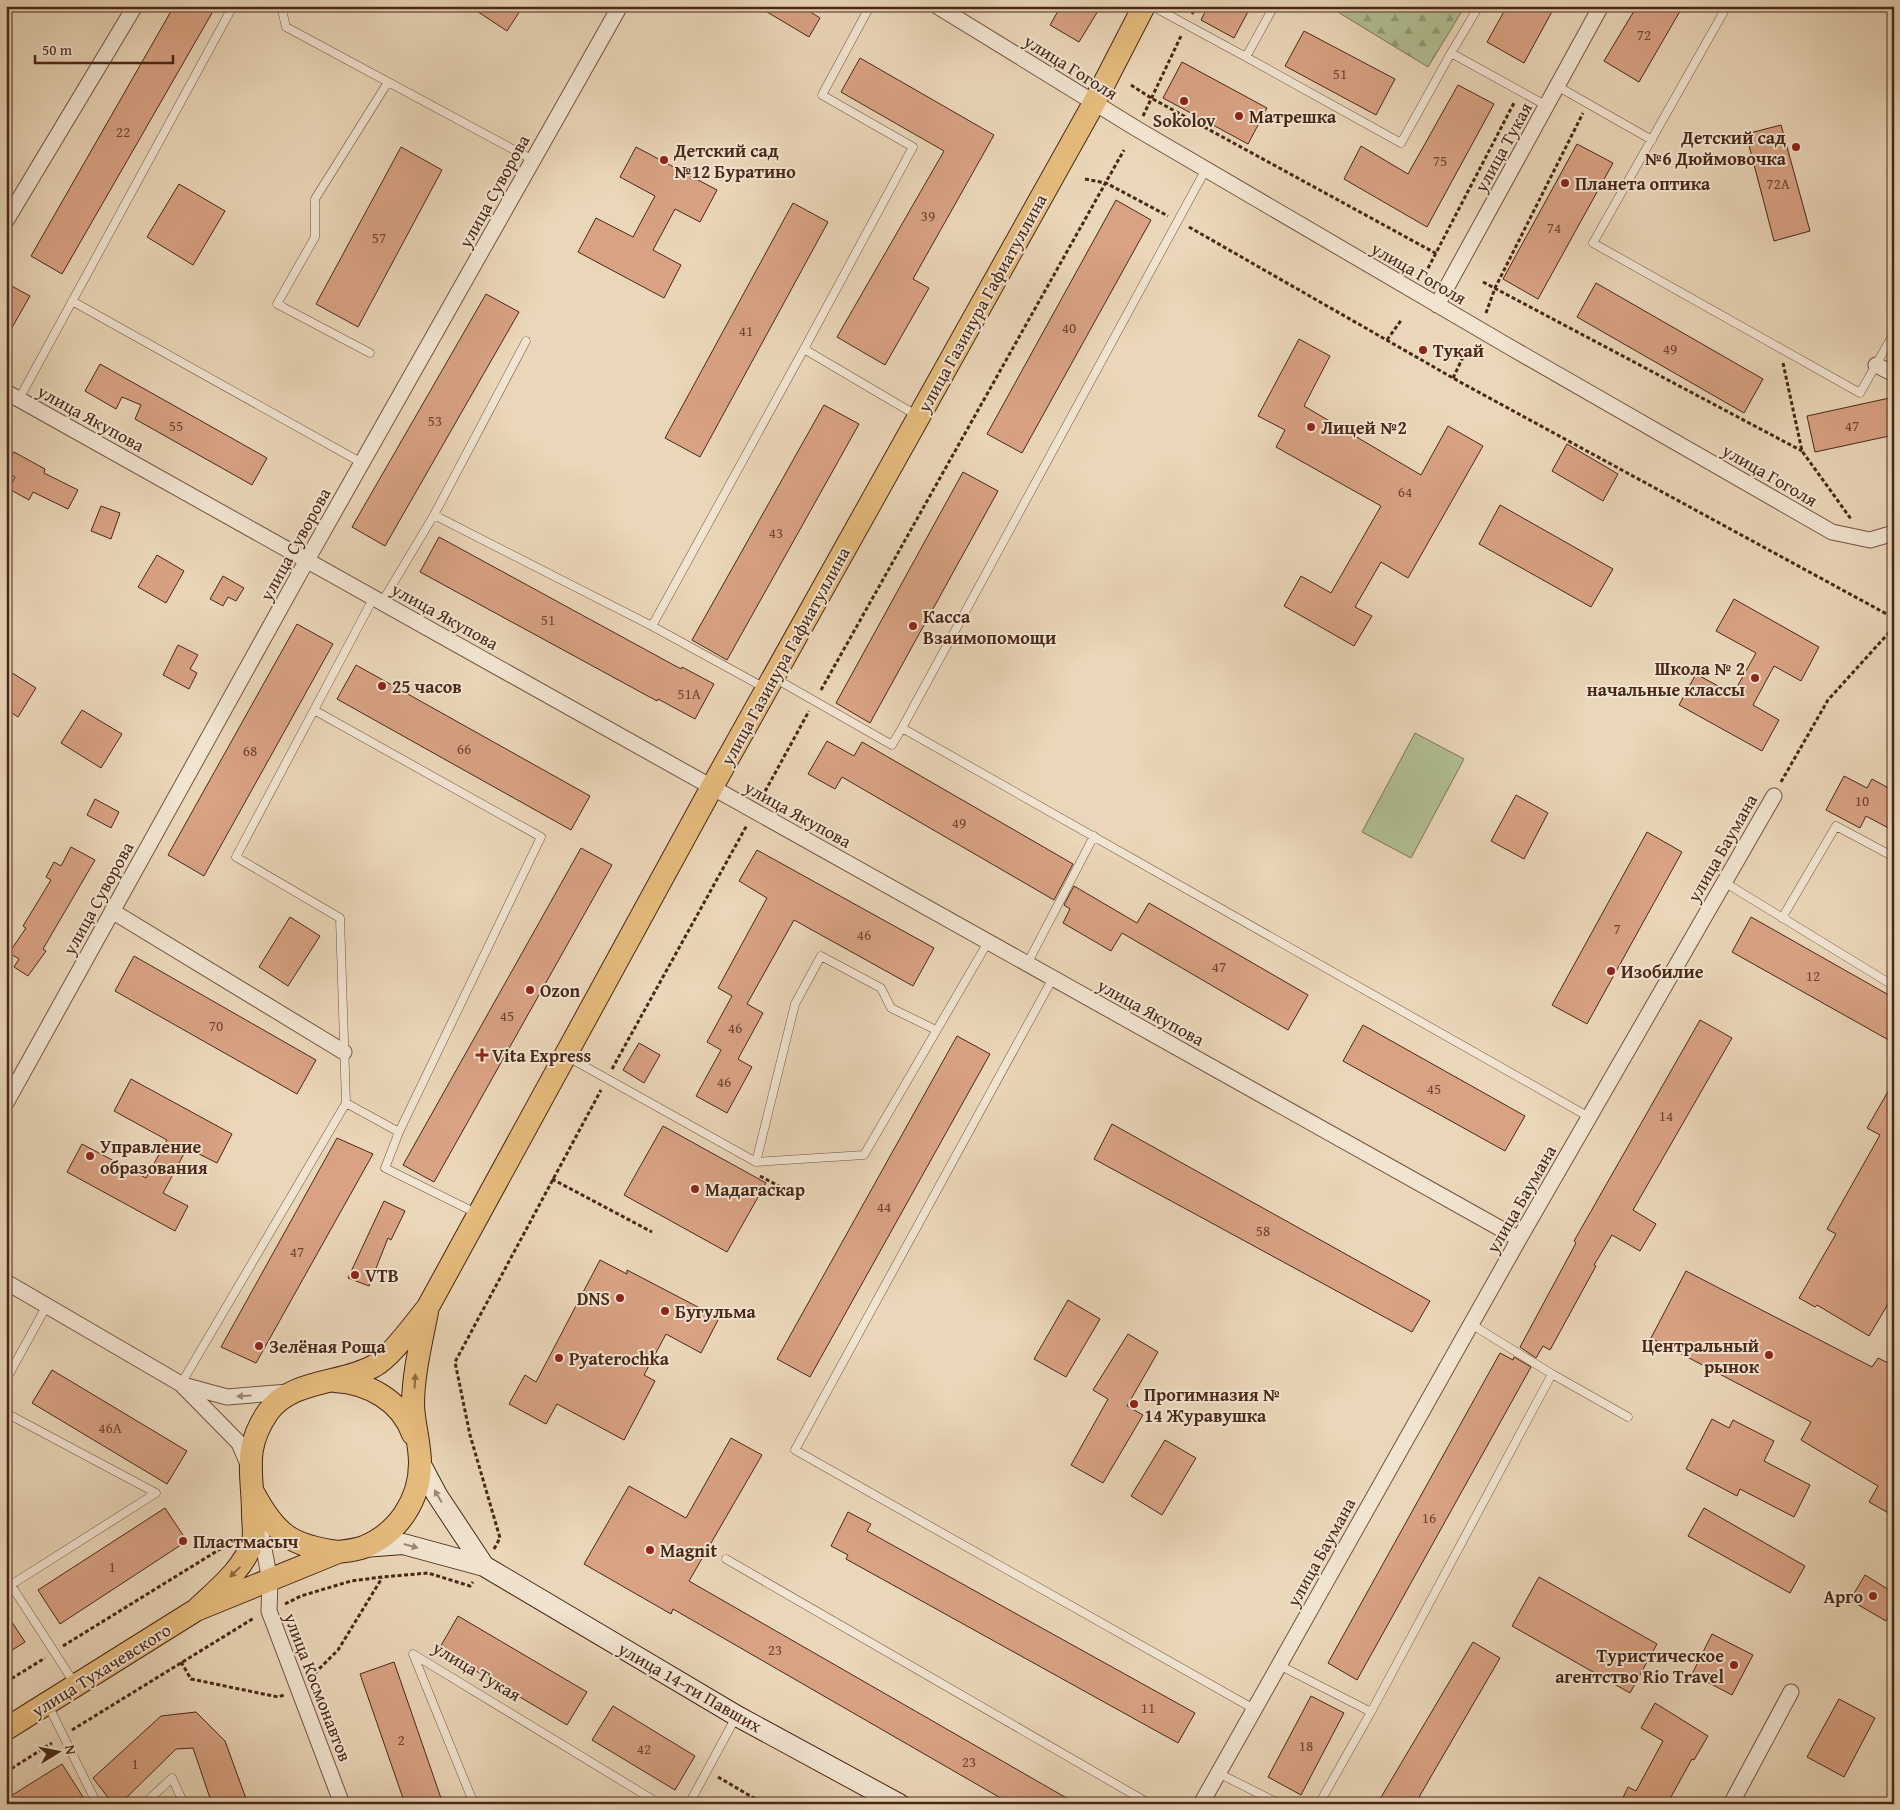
<svg xmlns="http://www.w3.org/2000/svg" width="1900" height="1810" font-family="'Gentium Book Plus',serif">
<style>
.forest{fill:url(#forest-firs);stroke:#7e7355}
.pitch{fill:#b1bf93;stroke:#7e7355}
.building{fill:#d8a283;stroke:#4a2717}
.lines{fill:none;stroke-linecap:round;stroke-linejoin:round}
.lane-casing{stroke:#72533f;stroke-width:9}
.street-casing{stroke:#72533f;stroke-width:17}
.secondary-casing{stroke:#4a2717;stroke-width:22}
.primary-casing{stroke:#4a2717;stroke-width:24}
.path{stroke:#4a2717;stroke-width:3;stroke-dasharray:4 2.5;stroke-linecap:butt}
.lane{stroke:#f1e4d1;stroke-width:8}
.street{stroke:#f1e4d1;stroke-width:15}
.secondary{stroke:#f1e4d1;stroke-width:20}
.primary{stroke:#e5bb7c;stroke-width:22}
.oneway{fill:#906a44}
.oneway2{fill:#9e8674}
.poi-dot{fill:#8f2418;stroke:#f1e4d1;stroke-width:2}
.labels{text-anchor:middle;dominant-baseline:central;stroke-width:4;stroke-linejoin:round;paint-order:stroke}
.number-label{font-size:15px;fill:#6e4632}
.street-label{font-size:18px;fill:#4a2717;stroke:#f1e4d1}
.poi-label{font-size:18px;font-weight:bold;fill:#4a2717;stroke:#f1e4d1;text-anchor:start}
</style>
<defs>
<pattern id="forest-firs" width="22" height="20" patternUnits="userSpaceOnUse" patternTransform="scale(1.25)"><rect width="22" height="20" fill="#b1bf93"/><path d="M5 1l3.5 6h-7zM16 11l3.5 6h-7z" fill="#929b77"/></pattern>
</defs>
<rect width="100%" height="100%" fill="#ead6b8"/>
<filter id="stains"><feTurbulence type="fractalNoise" baseFrequency=".004" numOctaves="4"/><feColorMatrix values="0 0 0 0 .2 0 0 0 0 .09 0 0 0 0 .02 0 0 0 .5 -.17"/></filter>
<radialGradient id="worn" r=".72"><stop offset=".6" stop-color="#630" stop-opacity="0"/><stop offset="1" stop-color="#630" stop-opacity=".3"/></radialGradient>
<path class="forest" d="M 1328,6 L 1465,6 L 1428,67 Z"/>
<path class="pitch" d="M 1415,733 L 1464,759 L 1411,858 L 1362,832 Z"/>
<path class="building" d="M 174,6 L 216,6 L 62,274 L 31,256 Z
M 469,6 L 523,6 L 507,31 Z
M 757,6 L 801,6 L 820,18 L 809,37 Z
M 1061,6 L 1101,6 L 1079,42 L 1050,25 Z
M 1208,6 L 1251,6 L 1234,38 L 1201,20 Z
M 1507,6 L 1555,6 L 1524,63 L 1487,42 Z
M 1637,6 L 1683,6 L 1639,82 L 1604,61 Z
M 1304,31 L 1395,79 L 1376,115 L 1285,66 Z
M 860,58 L 994,135 L 913,279 L 929,288 L 885,365 L 837,337 L 944,151 L 841,92 Z
M 1182,62 L 1267,108 L 1248,144 L 1163,98 Z
M 1458,85 L 1494,104 L 1427,227 L 1344,179 L 1361,146 L 1408,174 Z
M 1781,125 L 1810,231 L 1774,241 L 1746,134 Z
M 1577,144 L 1613,163 L 1538,299 L 1503,279 Z
M 401,147 L 442,170 L 358,327 L 316,304 Z
M 636,147 L 717,190 L 700,222 L 675,209 L 653,250 L 681,265 L 664,298 L 578,252 L 596,218 L 633,237 L 655,196 L 620,177 Z
M 179,184 L 225,211 L 193,265 L 147,237 Z
M 1116,200 L 1151,220 L 1022,453 L 987,434 Z
M 793,203 L 828,222 L 700,457 L 665,438 Z
M 6,283 L 30,296 L 6,338 Z
M 1596,283 L 1763,379 L 1744,413 L 1577,317 Z
M 486,294 L 519,312 L 385,546 L 352,527 Z
M 1299,339 L 1330,356 L 1304,406 L 1421,475 L 1448,426 L 1483,446 L 1408,578 L 1381,562 L 1355,607 L 1372,616 L 1354,646 L 1284,606 L 1301,576 L 1331,593 L 1381,506 L 1276,447 L 1285,430 L 1258,416 Z
M 100,364 L 267,458 L 252,485 L 135,419 L 141,405 L 122,397 L 116,409 L 85,391 Z
M 1894,397 L 1894,435 L 1815,452 L 1807,416 Z
M 824,405 L 859,424 L 727,660 L 692,640 Z
M 1567,444 L 1618,474 L 1603,501 L 1552,471 Z
M 14,452 L 45,469 L 44,473 L 78,490 L 68,509 L 33,492 L 29,500 L 9,489 L 15,477 L 6,472 L 6,466 Z
M 963,472 L 998,491 L 870,723 L 836,703 Z
M 1500,505 L 1613,569 L 1591,607 L 1479,544 Z
M 101,506 L 120,513 L 111,539 L 91,531 Z
M 439,537 L 681,669 L 682,667 L 714,684 L 695,719 L 658,699 L 657,701 L 420,572 Z
M 157,555 L 184,571 L 166,603 L 138,587 Z
M 223,576 L 244,588 L 236,601 L 228,597 L 223,606 L 210,599 Z
M 1734,599 L 1819,647 L 1801,681 L 1774,666 L 1753,705 L 1779,720 L 1762,751 L 1679,705 L 1696,674 L 1733,694 L 1756,653 L 1716,631 Z
M 297,624 L 333,644 L 204,876 L 168,855 Z
M 178,645 L 198,655 L 190,669 L 197,673 L 189,689 L 163,675 Z
M 356,665 L 590,796 L 571,830 L 337,699 Z
M 6,669 L 36,688 L 18,717 L 6,709 Z
M 82,710 L 122,734 L 101,768 L 61,743 Z
M 827,741 L 854,756 L 862,742 L 1073,864 L 1054,900 L 842,777 L 835,789 L 808,774 Z
M 1844,776 L 1867,788 L 1872,779 L 1894,791 L 1894,831 L 1866,816 L 1860,828 L 1826,810 Z
M 1516,795 L 1548,813 L 1524,859 L 1491,841 Z
M 95,799 L 119,812 L 111,828 L 87,815 Z
M 1647,832 L 1682,852 L 1587,1024 L 1552,1005 Z
M 71,847 L 95,860 L 43,949 L 46,951 L 28,976 L 14,967 L 19,959 L 9,953 L 26,928 L 23,926 L 51,880 L 46,877 L 54,862 L 61,866 Z
M 581,848 L 612,865 L 434,1182 L 403,1165 Z
M 757,850 L 934,948 L 913,986 L 794,920 L 747,1004 L 763,1013 L 738,1059 L 752,1067 L 727,1113 L 696,1096 L 721,1050 L 707,1042 L 732,996 L 718,988 L 767,898 L 739,881 Z
M 1074,886 L 1137,923 L 1149,903 L 1308,995 L 1288,1030 L 1122,933 L 1111,951 L 1063,923 L 1070,909 L 1064,905 Z
M 290,917 L 320,936 L 288,986 L 259,967 Z
M 1751,917 L 1894,998 L 1894,1043 L 1732,952 Z
M 134,956 L 316,1060 L 297,1094 L 115,991 Z
M 1700,1020 L 1732,1038 L 1633,1210 L 1656,1224 L 1640,1251 L 1612,1235 L 1594,1265 L 1596,1266 L 1550,1350 L 1543,1346 L 1536,1358 L 1520,1347 L 1576,1243 L 1574,1241 Z
M 1363,1025 L 1525,1116 L 1505,1151 L 1343,1061 Z
M 957,1036 L 990,1054 L 810,1377 L 777,1359 Z
M 639,1043 L 660,1055 L 644,1083 L 623,1070 Z
M 131,1079 L 232,1134 L 217,1163 L 187,1148 L 163,1193 L 188,1206 L 175,1231 L 67,1172 L 82,1144 L 146,1178 L 167,1140 L 114,1111 Z
M 1894,1081 L 1894,1294 L 1869,1336 L 1817,1305 L 1815,1307 L 1799,1298 L 1836,1234 L 1827,1229 L 1880,1135 L 1867,1128 Z
M 1112,1124 L 1430,1301 L 1412,1332 L 1094,1159 Z
M 663,1126 L 766,1183 L 727,1252 L 624,1195 Z
M 337,1138 L 373,1154 L 256,1363 L 221,1347 Z
M 384,1201 L 405,1211 L 391,1240 L 388,1238 L 369,1286 L 348,1278 Z
M 600,1260 L 627,1274 L 627,1270 L 719,1318 L 701,1353 L 666,1334 L 644,1375 L 655,1381 L 624,1440 L 557,1404 L 546,1424 L 509,1404 L 525,1375 L 536,1382 Z
M 1686,1271 L 1872,1367 L 1878,1358 L 1894,1366 L 1894,1516 L 1869,1502 L 1878,1486 L 1801,1440 L 1811,1422 L 1651,1338 Z
M 1068,1300 L 1100,1319 L 1066,1377 L 1034,1359 Z
M 1128,1334 L 1158,1352 L 1127,1406 L 1143,1415 L 1103,1483 L 1071,1465 L 1108,1399 L 1093,1390 Z
M 1500,1353 L 1513,1360 L 1514,1357 L 1531,1367 L 1357,1680 L 1328,1663 Z
M 52,1370 L 187,1451 L 167,1484 L 32,1403 Z
M 1712,1419 L 1729,1428 L 1733,1420 L 1774,1441 L 1764,1461 L 1810,1485 L 1794,1517 L 1740,1489 L 1737,1496 L 1686,1469 Z
M 731,1438 L 762,1455 L 689,1581 L 1077,1804 L 1011,1804 L 673,1609 L 671,1614 L 584,1564 L 629,1486 L 686,1518 Z
M 1165,1440 L 1196,1458 L 1162,1515 L 1131,1496 Z
M 165,1508 L 187,1541 L 60,1624 L 38,1590 Z
M 1704,1508 L 1805,1566 L 1790,1593 L 1688,1536 Z
M 848,1512 L 871,1524 L 867,1531 L 1195,1713 L 1178,1743 L 846,1559 L 848,1555 L 831,1546 Z
M 1865,1575 L 1894,1593 L 1894,1607 L 1886,1621 L 1850,1600 Z
M 1539,1577 L 1657,1644 L 1630,1693 L 1512,1626 Z
M 6,1613 L 25,1642 L 6,1654 Z
M 458,1616 L 587,1692 L 567,1725 L 439,1649 Z
M 1712,1634 L 1753,1655 L 1732,1695 L 1692,1674 Z
M 1473,1642 L 1500,1658 L 1415,1804 L 1377,1804 Z
M 394,1662 L 443,1804 L 405,1804 L 360,1674 Z
M 1311,1696 L 1344,1713 L 1301,1795 L 1268,1777 Z
M 1839,1699 L 1875,1718 L 1844,1777 L 1807,1757 Z
M 1655,1703 L 1708,1736 L 1694,1760 L 1692,1759 L 1667,1804 L 1620,1804 L 1628,1787 L 1636,1791 L 1663,1741 L 1641,1728 Z
M 613,1706 L 695,1756 L 675,1790 L 592,1740 Z
M 196,1712 L 225,1741 L 248,1804 L 212,1804 L 193,1748 L 176,1749 L 120,1804 L 113,1804 L 93,1778 L 161,1716 Z
M 62,1764 L 83,1797 L 73,1804 L 6,1804 L 6,1799 Z"/>
<g class="lines">
<defs>
<path id="lane" d="M 281,6 L 286,27 L 533,160
M 870,6 L 822,95 L 913,147 L 804,349 L 916,415
M 1152,6 L 1246,57
M 1274,6 L 1246,57 L 1401,143 L 1451,53
M 1479,6 L 1451,53 L 1547,106
M 1727,6 L 1593,243 L 1860,393 L 1894,333
M 1557,86 L 1652,140
M 1206,169 L 902,728 L 1589,1117
M 72,301 L 362,463
M 370,353 L 277,304 L 315,237 L 315,199 L 388,82
M 19,399 L 233,6
M 434,515 L 526,341
M 374,597 L 236,857 L 340,918 L 346,1103 L 399,1132 L 385,1168 L 476,1213
M 382,602 L 434,515 L 652,626
M 776,679 L 892,745 L 902,728
M 765,688 L 652,626 L 804,349
M 314,710 L 541,837 L 399,1132
M 1724,882 L 1894,986
M 1782,918 L 1836,826 L 1894,857
M 1027,964 L 1094,836
M 1053,978 L 795,1450 L 1254,1709
M 936,1030 L 891,1008 L 881,988 L 821,956 L 795,1004 L 756,1162 L 864,1155 L 988,942
M 568,1057 L 756,1162
M 1471,1324 L 1552,1374
M 6,1380 L 47,1305
M 181,1384 L 346,1103
M 6,1413 L 156,1493 L 6,1588
M 726,1559 L 1150,1804
M 11,1585 L 75,1684
M 1279,1665 L 1371,1712 L 1552,1374 L 1628,1417
M 48,1705 L 97,1804
M 1218,1773 L 1280,1804
M 144,1804 L 172,1778 L 184,1804
M 474,1804 L 413,1654 L 660,1804
M 689,1804 L 736,1717
M 1319,1804 L 1371,1712"/>
<path id="street" d="M 937,6 L 1137,129 L 1508,346 L 1832,532 L 1870,540 L 1894,533
M 6,221 L 135,6
M 1437,305 L 1601,6
M 1876,365 L 1894,374
M 6,392 L 1519,1239
M 112,911 L 344,1052
M 6,1103 L 307,560 L 620,6
M 6,1282 L 181,1384 L 239,1443 L 248,1464
M 183,1385 L 227,1397 L 288,1392
M 260,1527 L 270,1581 L 269,1611 L 342,1804
M 1201,1804 L 1519,1239 L 1774,796
M 1731,1804 L 1791,1692"/>
<path id="secondary" d="M 420,1463 L 437,1495 L 484,1566
M 363,1547 L 403,1544 L 484,1566 L 737,1716 L 899,1804"/>
<path id="primary" d="M 335,1381 C 369,1383 401,1401 413,1434
M 254,1494 C 276,1535 292,1546 338,1552
M 196,1610 C 218,1589 243,1570 253,1541 C 255,1533 253,1522 253,1514 C 253,1473 242,1450 268,1412 C 292,1379 342,1384 374,1366 C 391,1357 415,1323 428,1307 L 712,787 L 1094,103 L 1144,6
M 6,1729 L 196,1610 L 338,1552 C 346,1551 356,1550 364,1547 C 398,1533 420,1500 420,1463 C 420,1444 414,1425 413,1406 C 413,1374 421,1343 427,1312"/>
</defs>
<use href="#lane" class="lane-casing"/>
<use href="#street" class="street-casing"/>
<use href="#secondary" class="secondary-casing"/>
<use href="#primary" class="primary-casing"/>
<path class="path" d="M 1192,14 L 1196,6
M 1131,85 L 1151,98 L 1437,254
M 1143,116 L 1181,36
M 1085,179 L 1106,183 L 1168,216
M 1189,227 L 1460,382 L 1894,618
M 1425,274 L 1515,101
M 1483,282 L 1802,451
M 1486,313 L 1495,288 L 1583,113
M 1387,340 L 1402,319
M 1783,363 L 1802,451 L 1851,519
M 1453,378 L 1463,357
M 821,690 L 1124,150
M 1781,782 L 1828,700 L 1894,627
M 762,797 L 809,711
M 612,1069 L 747,825
M 760,1176 L 788,1191
M 552,1179 L 652,1232
M 494,1549 L 500,1538 L 470,1435 L 455,1362 L 601,1090
M 285,1604 L 301,1596 L 351,1581 L 382,1577 L 428,1573 L 470,1586 L 473,1582
M 63,1646 L 230,1543
M 181,1662 L 191,1679 L 278,1697 L 284,1695
M 310,1678 L 338,1650 L 382,1578
M 6,1682 L 45,1658
M 72,1730 L 254,1618
M 6,1772 L 52,1743
M 718,1777 L 764,1804"/>
<use href="#lane" class="lane"/>
<use href="#street" class="street"/>
<use href="#secondary" class="secondary"/>
<use href="#primary" class="primary"/>
</g>
<defs><path id="oneway-solid" d="M-6-.8H1V-3.2L6.5 0L1 3.2V.8H-6Z" transform="scale(1.25)"/></defs>
<g class="oneway">
<use href="#oneway-solid" transform="translate(415 1381) rotate(-87)"/>
<use href="#oneway-solid" transform="translate(235 1572) rotate(135)"/>
</g>
<g class="oneway2">
<use href="#oneway-solid" transform="translate(244 1396) rotate(177)"/>
<use href="#oneway-solid" transform="translate(438 1496) rotate(-120)"/>
<use href="#oneway-solid" transform="translate(411 1546) rotate(16)"/>
</g>
<g class="poi-dot">
<circle cx="1184" cy="101" r="5"/>
<circle cx="1239" cy="116" r="5"/>
<circle cx="1796" cy="147" r="5"/>
<circle cx="664" cy="160" r="5"/>
<circle cx="1565" cy="183" r="5"/>
<circle cx="1423" cy="350" r="5"/>
<circle cx="1311" cy="427" r="5"/>
<circle cx="913" cy="626" r="5"/>
<circle cx="1755" cy="678" r="5"/>
<circle cx="382" cy="686" r="5"/>
<circle cx="1611" cy="971" r="5"/>
<circle cx="530" cy="990" r="5"/>
<path d="M479.5 1047.5h5v5h5v5h-5v5h-5v-5h-5v-5h5z"/>
<circle cx="90" cy="1156" r="5"/>
<circle cx="695" cy="1189" r="5"/>
<circle cx="355" cy="1275" r="5"/>
<circle cx="620" cy="1298" r="5"/>
<circle cx="665" cy="1311" r="5"/>
<circle cx="259" cy="1346" r="5"/>
<circle cx="1769" cy="1355" r="5"/>
<circle cx="559" cy="1358" r="5"/>
<circle cx="1134" cy="1404" r="5"/>
<circle cx="183" cy="1541" r="5"/>
<circle cx="650" cy="1550" r="5"/>
<circle cx="1873" cy="1596" r="5"/>
<circle cx="1734" cy="1665" r="5"/>
</g>
<g class="labels">
<g class="number-label">
<text x="1644" y="34">72</text>
<text x="1340" y="73">51</text>
<text x="123" y="131">22</text>
<text x="1440" y="160">75</text>
<text x="1778" y="183">72А</text>
<text x="928" y="215">39</text>
<text x="1554" y="227">74</text>
<text x="379" y="237">57</text>
<text x="1069" y="327">40</text>
<text x="746" y="330">41</text>
<text x="1670" y="348">49</text>
<text x="435" y="420">53</text>
<text x="176" y="425">55</text>
<text x="1852" y="425">47</text>
<text x="1405" y="491">64</text>
<text x="776" y="532">43</text>
<text x="548" y="619">51</text>
<text x="689" y="693">51А</text>
<text x="464" y="748">66</text>
<text x="250" y="750">68</text>
<text x="1862" y="800">10</text>
<text x="959" y="822">49</text>
<text x="1617" y="928">7</text>
<text x="864" y="934">46</text>
<text x="1219" y="966">47</text>
<text x="1813" y="975">12</text>
<text x="507" y="1015">45</text>
<text x="216" y="1025">70</text>
<text x="735" y="1027">46</text>
<text x="724" y="1081">46</text>
<text x="1434" y="1088">45</text>
<text x="1666" y="1115">14</text>
<text x="884" y="1206">44</text>
<text x="1263" y="1230">58</text>
<text x="297" y="1251">47</text>
<text x="110" y="1427">46А</text>
<text x="1429" y="1517">16</text>
<text x="112" y="1566">1</text>
<text x="775" y="1649">23</text>
<text x="1148" y="1707">11</text>
<text x="401" y="1739">2</text>
<text x="1306" y="1745">18</text>
<text x="644" y="1748">42</text>
<text x="969" y="1761">23</text>
<text x="135" y="1763">1</text>
</g>
<g class="street-label">
<text transform="translate(1071 67) rotate(32)">улица Гоголя</text>
<text transform="translate(1503 147) rotate(-61)">улица Тукая</text>
<text transform="translate(494 191) rotate(-61)">улица Суворова</text>
<text transform="translate(1419 273) rotate(30)">улица Гоголя</text>
<text transform="translate(982 303) rotate(-61)">улица Газинура Гафиатуллина</text>
<text transform="translate(91 418) rotate(29)">улица Якупова</text>
<text transform="translate(1770 475) rotate(30)">улица Гоголя</text>
<text transform="translate(295 544) rotate(-61)">улица Суворова</text>
<text transform="translate(445 616) rotate(29)">улица Якупова</text>
<text transform="translate(785 656) rotate(-61)">улица Газинура Гафиатуллина</text>
<text transform="translate(798 814) rotate(29)">улица Якупова</text>
<text transform="translate(1722 848) rotate(-60)">улица Баумана</text>
<text transform="translate(98 898) rotate(-61)">улица Суворова</text>
<text transform="translate(1151 1012) rotate(29)">улица Якупова</text>
<text transform="translate(1521 1199) rotate(-60)">улица Баумана</text>
<text transform="translate(1321 1552) rotate(-61)">улица Баумана</text>
<text transform="translate(101 1670) rotate(-32)">улица Тухачевского</text>
<text transform="translate(477 1671) rotate(31)">улица Тукая</text>
<text transform="translate(318 1687) rotate(69)">улица Космонавтов</text>
<text transform="translate(690 1687) rotate(30)">улица 14-ти Павших</text>
</g>
<g class="poi-label">
<text x="1249" y="116">Матрешка</text>
<text x="1184" y="120" text-anchor="middle">Sokolov</text>
<text x="1786" y="137" text-anchor="end">Детский сад<tspan x="1786" dy="21">№6 Дюймовочка</tspan></text>
<text x="674" y="150">Детский сад<tspan x="674" dy="21">№12 Буратино</tspan></text>
<text x="1575" y="183">Планета оптика</text>
<text x="1433" y="350">Тукай</text>
<text x="1321" y="427">Лицей №2</text>
<text x="923" y="616">Касса<tspan x="923" dy="21">Взаимопомощи</tspan></text>
<text x="1745" y="668" text-anchor="end">Школа № 2<tspan x="1745" dy="21">начальные классы</tspan></text>
<text x="392" y="686">25 часов</text>
<text x="1621" y="971">Изобилие</text>
<text x="540" y="990">Ozon</text>
<text x="492" y="1055">Vita Express</text>
<text x="100" y="1146">Управление<tspan x="100" dy="21">образования</tspan></text>
<text x="705" y="1189">Мадагаскар</text>
<text x="365" y="1275">VTB</text>
<text x="610" y="1298" text-anchor="end">DNS</text>
<text x="675" y="1311">Бугульма</text>
<text x="1759" y="1345" text-anchor="end">Центральный<tspan x="1759" dy="21">рынок</tspan></text>
<text x="269" y="1346">Зелёная Роща</text>
<text x="569" y="1358">Pyaterochka</text>
<text x="1144" y="1394">Прогимназия №<tspan x="1144" dy="21">14 Журавушка</tspan></text>
<text x="193" y="1541">Пластмасыч</text>
<text x="660" y="1550">Magnit</text>
<text x="1863" y="1596" text-anchor="end">Арго</text>
<text x="1724" y="1655" text-anchor="end">Туристическое<tspan x="1724" dy="21">агентство Rio Travel</tspan></text>
</g>
</g>
<rect width="1900" height="1810" fill="none" stroke="#ead6b8" stroke-width="25"/>
<rect x="8" y="8" width="1885" height="1795" fill="none" stroke="#4a2717" stroke-width="2.5"/>
<rect x="12" y="12" width="1875" height="1785" fill="none" stroke="#4a2717"/>
<g transform="translate(58 1752) rotate(80)" stroke="#f1e4d1" stroke-width="4" paint-order="stroke">
<path d="M0-4L9 19L0 12L-9 19Z" fill="#4a2717"/>
<text y="-8" font-size="14" font-weight="bold" text-anchor="middle" fill="#4a2717">N</text>
</g>
<path d="M35 55v8h138v-8" fill="none" stroke="#4a2717" stroke-width="2.5"/>
<text x="42" y="55" font-size="15" fill="#4a2717" stroke="#f1e4d1" stroke-width="4" paint-order="stroke">50 m</text>
<rect width="100%" height="100%" filter="url(#stains)"/>
<rect width="100%" height="100%" fill="url(#worn)"/>
</svg>
